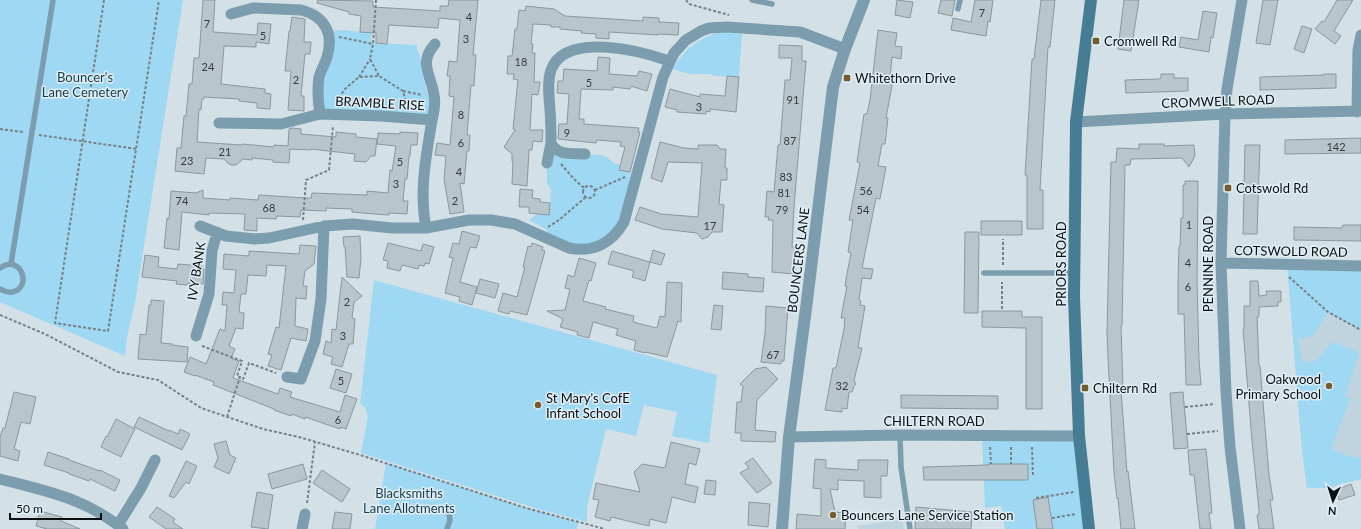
<svg xmlns="http://www.w3.org/2000/svg" width="1361" height="529" font-family="Lato,sans-serif">
<style>
.built{fill:#bfd4df}
.green{fill:#9fd8f3;fill-rule:evenodd}
.building{fill:#b8c5cb;stroke:#8b979d}
.lines{fill:none;stroke-linecap:round;stroke-linejoin:round}
.path{stroke:#778185;stroke-width:2;stroke-dasharray:3 2;stroke-linecap:butt}
.service{stroke:#7b9dae;stroke-width:5.5}
.minor{stroke:#7b9dae;stroke-width:11}
.tertiary{stroke:#7b9dae;stroke-width:12}
.secondary{stroke:#477c95;stroke-width:12}
.poi-dot{fill:#765b2d;stroke:#e0eef5;stroke-width:1.5}
.labels{text-anchor:middle;dominant-baseline:central;stroke-width:3;stroke-linejoin:round;paint-order:stroke}
.number-label{font-size:11px;fill:#363c40}
.poi-label{font-size:13px;fill:#0a0f11;stroke:#e0eef5;text-anchor:start}
.park-label{font-size:13px;fill:#153b4c;stroke:#e0eef5}
.street-label{font-size:13px;fill:#0a0f11;stroke:#e0eef5}
</style>
<rect width="100%" height="100%" fill="#d3e1e7"/>
<path class="built" d="M 1361,266 L 1361,479 L 1327,488 L 1307,488 L 1302,450 L 1292,322 Z
M 902,519 L 904,529 L 858,529 L 857,526 Z"/>
<path class="green" d="M 0,0 L 183,0 L 144,246 L 135,303 L 127,337 L 125,356 L 0,302 Z
M 342,30 L 372,33 L 371,40 L 376,43 L 417,45 L 417,50 C 424,60 421,73 425,84 C 427,94 431,104 434,114 L 320,114 L 327,31 Z
M 719,32 L 742,34 L 739,77 L 715,76 L 711,74 L 690,74 L 682,72 L 673,69 C 684,49 698,39 719,32 Z
M 551,143 L 564,153 L 600,155 L 607,157 L 614,163 L 620,165 L 619,170 L 631,172 L 629,177 L 635,179 L 624,222 L 593,248 L 543,236 L 547,230 L 529,220 L 537,214 L 549,215 L 551,190 L 547,184 L 547,163 Z
M 1287,265 L 1361,266 L 1361,330 L 1328,312 L 1313,336 L 1298,339 L 1302,362 L 1316,361 L 1332,342 L 1359,352 L 1345,397 L 1350,399 L 1331,449 L 1349,456 L 1361,458 L 1361,479 L 1327,488 L 1307,488 L 1302,450 Z
M 374,280 L 717,375 L 709,443 L 672,436 L 677,412 L 644,405 L 636,436 L 606,429 L 587,507 L 587,522 L 538,509 L 361,453 L 368,416 L 365,407 L 360,404 Z
M 982,435 L 1079,436 L 1089,529 L 1053,529 L 1048,498 L 1033,500 L 1037,529 L 1005,529 L 1001,506 L 985,508 ZM 988,464 L 1028,464 L 1028,480 L 988,480 Z
M 386,463 L 526,508 L 578,522 L 577,529 L 375,529 Z"/>
<path class="building" d="M 203,0 L 215,0 L 213,32 L 257,35 L 258,23 L 271,24 L 269,44 L 256,42 L 256,47 L 224,46 L 221,84 L 265,89 L 265,93 L 271,94 L 270,109 L 257,108 L 257,103 L 239,101 L 239,99 L 204,97 L 204,99 L 202,99 L 201,110 L 199,109 L 197,142 L 242,145 L 242,144 L 274,147 L 274,145 L 288,146 L 289,129 L 292,128 L 301,129 L 301,134 L 336,137 L 336,132 L 356,134 L 356,137 L 377,139 L 375,156 L 371,156 L 366,162 L 354,161 L 355,154 L 311,149 L 311,150 L 290,149 L 289,163 L 273,162 L 273,160 L 252,158 L 252,160 L 243,159 L 236,165 L 232,165 L 229,164 L 224,159 L 206,158 L 204,174 L 175,171 L 177,148 L 181,148 L 184,116 L 186,116 L 189,84 L 192,84 L 194,58 L 199,58 Z
M 318,0 L 373,1 L 373,7 L 440,11 L 440,6 L 448,6 L 449,0 L 478,0 L 473,55 L 476,55 L 474,86 L 471,85 L 467,135 L 470,135 L 469,151 L 467,151 L 464,184 L 460,183 L 464,212 L 450,214 L 444,179 L 446,156 L 435,155 L 437,143 L 450,145 L 454,97 L 449,96 L 450,76 L 447,76 L 449,61 L 457,62 L 460,20 L 439,18 L 438,28 L 389,25 L 387,44 L 376,43 L 376,33 L 360,32 L 361,16 L 349,14 L 349,12 L 317,3 Z
M 897,0 L 913,2 L 910,18 L 895,15 Z
M 941,0 L 955,0 L 952,16 L 938,13 Z
M 975,0 L 993,0 L 990,22 L 988,21 L 986,36 L 951,30 L 953,18 L 971,22 Z
M 1041,0 L 1055,0 L 1050,47 L 1048,47 L 1040,190 L 1043,190 L 1043,229 L 1027,229 L 1027,175 L 1025,175 L 1032,59 L 1034,59 Z
M 1124,0 L 1139,0 L 1131,51 L 1118,49 Z
M 1263,0 L 1278,0 L 1270,45 L 1256,43 Z
M 1337,0 L 1353,0 L 1334,31 L 1341,36 L 1335,44 L 1315,29 L 1322,21 L 1324,22 Z
M 526,6 L 554,9 L 565,16 L 643,21 L 643,17 L 659,18 L 659,22 L 679,23 L 678,35 L 658,34 L 658,35 L 609,32 L 609,39 L 596,38 L 596,34 L 581,33 L 582,31 L 560,29 L 560,27 L 551,27 L 551,25 L 533,24 L 531,44 L 533,44 L 532,53 L 535,53 L 534,82 L 540,82 L 538,95 L 532,94 L 530,130 L 543,130 L 542,142 L 533,141 L 532,150 L 529,150 L 527,186 L 512,184 L 513,161 L 512,161 L 512,154 L 504,147 L 515,130 L 513,129 L 518,80 L 513,79 L 514,74 L 507,74 L 508,56 L 512,56 L 515,29 L 517,29 L 519,10 L 525,11 Z
M 1203,11 L 1217,13 L 1213,38 L 1211,37 L 1209,52 L 1179,47 L 1181,37 L 1198,40 Z
M 292,17 L 305,19 L 304,42 L 311,42 L 310,54 L 305,54 L 301,96 L 304,96 L 304,111 L 288,110 L 291,71 L 285,71 L 289,31 L 290,31 Z
M 1302,26 L 1312,29 L 1304,53 L 1294,49 Z
M 878,30 L 897,33 L 895,46 L 902,47 L 901,59 L 892,57 L 890,79 L 893,80 L 886,118 L 888,118 L 885,144 L 882,144 L 878,166 L 886,167 L 880,199 L 876,198 L 862,268 L 873,269 L 871,279 L 862,278 L 859,300 L 861,301 L 860,305 L 865,306 L 858,348 L 862,348 L 854,380 L 856,384 L 854,386 L 852,392 L 849,392 L 847,409 L 842,408 L 842,412 L 825,410 L 833,368 L 836,368 L 845,324 L 844,323 L 845,318 L 841,318 L 847,286 L 845,286 L 846,279 L 851,253 L 848,252 L 853,220 L 849,220 L 860,163 L 857,162 L 864,114 L 867,114 L 870,100 Z
M 779,45 L 802,46 L 802,61 L 806,61 L 794,207 L 792,247 L 797,247 L 795,269 L 794,268 L 793,274 L 772,272 L 773,220 L 768,220 L 769,217 L 765,217 L 767,191 L 774,192 L 778,145 L 780,145 L 785,80 L 790,80 L 791,68 L 792,58 L 779,58 Z
M 598,57 L 610,58 L 609,74 L 637,76 L 639,71 L 652,74 L 647,91 L 631,86 L 630,89 L 613,87 L 613,90 L 581,89 L 579,119 L 584,119 L 584,124 L 639,128 L 638,132 L 640,132 L 630,172 L 619,170 L 625,147 L 620,146 L 621,142 L 597,140 L 596,143 L 558,139 L 559,124 L 567,124 L 569,94 L 557,93 L 558,81 L 563,81 L 564,69 L 597,71 Z
M 1161,74 L 1174,74 L 1174,78 L 1188,78 L 1188,91 L 1126,93 L 1125,80 L 1159,79 L 1161,78 Z
M 1324,74 L 1336,74 L 1336,88 L 1260,90 L 1260,77 L 1324,75 Z
M 727,76 L 739,77 L 736,112 L 710,109 L 710,112 L 706,111 L 706,114 L 677,112 L 677,110 L 665,107 L 670,89 L 700,97 L 700,94 L 725,96 Z
M 400,132 L 418,133 L 417,145 L 411,145 L 410,156 L 409,156 L 407,179 L 405,179 L 403,201 L 408,201 L 407,214 L 389,213 L 389,215 L 374,214 L 352,212 L 352,209 L 326,208 L 326,211 L 301,210 L 300,217 L 277,216 L 276,219 L 257,218 L 257,231 L 244,230 L 245,214 L 209,213 L 209,215 L 182,212 L 179,250 L 164,248 L 167,218 L 169,219 L 171,191 L 196,193 L 203,190 L 203,198 L 230,200 L 230,198 L 258,200 L 259,195 L 306,198 L 311,198 L 312,193 L 367,195 L 367,191 L 388,193 L 390,170 L 392,171 L 396,146 L 377,144 L 378,133 L 400,134 Z
M 1361,138 L 1361,153 L 1285,154 L 1285,140 Z
M 660,142 L 684,148 L 698,149 L 698,145 L 717,145 L 720,149 L 726,149 L 725,168 L 727,168 L 727,180 L 721,180 L 719,204 L 724,205 L 722,232 L 712,232 L 708,237 L 702,239 L 697,233 L 662,229 L 635,220 L 640,207 L 661,214 L 698,217 L 702,163 L 668,162 L 662,182 L 651,178 Z
M 1139,144 L 1164,144 L 1164,146 L 1194,145 L 1195,156 L 1189,167 L 1182,158 L 1131,159 L 1130,165 L 1125,165 L 1122,326 L 1121,326 L 1123,390 L 1121,390 L 1127,472 L 1128,471 L 1135,529 L 1121,529 L 1118,498 L 1117,499 L 1114,473 L 1108,358 L 1107,332 L 1111,162 L 1116,162 L 1117,148 L 1139,149 Z
M 1245,145 L 1260,145 L 1257,234 L 1243,234 Z
M 1185,181 L 1198,181 L 1197,281 L 1199,359 L 1201,385 L 1186,385 L 1184,314 L 1178,314 L 1178,281 L 1179,246 L 1180,246 L 1181,218 L 1183,218 L 1183,185 L 1185,185 Z
M 520,189 L 533,190 L 532,198 L 540,199 L 540,202 L 550,203 L 549,215 L 529,213 L 529,207 L 519,207 Z
M 981,221 L 1022,221 L 1022,235 L 981,235 Z
M 1343,225 L 1361,225 L 1361,241 L 1294,240 L 1294,227 L 1342,228 Z
M 462,231 L 480,236 L 476,248 L 470,247 L 460,282 L 477,287 L 472,305 L 459,301 L 460,297 L 445,293 L 453,258 L 449,257 L 453,243 L 459,244 Z
M 965,232 L 979,232 L 978,313 L 964,313 Z
M 360,236 L 361,259 L 359,278 L 347,277 L 345,247 L 344,247 L 343,237 Z
M 388,243 L 421,251 L 423,244 L 434,247 L 429,264 L 425,263 L 424,266 L 419,265 L 418,269 L 402,265 L 400,271 L 387,268 L 388,261 L 383,260 Z
M 532,243 L 543,247 L 542,250 L 545,251 L 527,315 L 510,311 L 509,314 L 498,311 L 503,293 L 517,297 L 525,267 L 523,267 L 528,246 L 531,247 Z
M 300,245 L 316,246 L 314,264 L 305,271 L 303,286 L 307,286 L 306,299 L 296,298 L 295,326 L 308,329 L 306,341 L 291,338 L 281,370 L 268,366 L 272,355 L 268,354 L 276,327 L 279,328 L 286,266 L 267,265 L 266,276 L 248,275 L 246,294 L 241,294 L 239,312 L 244,313 L 243,329 L 236,328 L 229,346 L 235,349 L 231,358 L 239,361 L 233,378 L 278,394 L 280,388 L 292,392 L 290,397 L 340,412 L 345,395 L 357,399 L 346,429 L 341,427 L 340,429 L 305,417 L 305,419 L 292,414 L 291,416 L 274,410 L 274,409 L 213,385 L 214,382 L 195,375 L 195,376 L 184,372 L 190,357 L 206,364 L 220,329 L 225,331 L 227,305 L 222,305 L 223,292 L 234,293 L 236,270 L 223,269 L 224,254 L 249,256 L 249,251 L 299,254 Z
M 653,250 L 665,254 L 661,265 L 650,262 Z
M 612,251 L 650,262 L 645,281 L 632,277 L 634,271 L 608,264 Z
M 145,255 L 159,257 L 158,267 L 177,269 L 178,264 L 202,266 L 202,269 L 204,269 L 203,284 L 188,283 L 187,285 L 176,284 L 177,281 L 142,277 Z
M 579,258 L 596,263 L 591,281 L 589,280 L 583,301 L 606,307 L 605,309 L 634,316 L 633,322 L 657,328 L 660,316 L 665,317 L 667,282 L 682,283 L 681,322 L 678,321 L 667,357 L 645,352 L 645,353 L 634,350 L 636,341 L 616,335 L 618,329 L 593,322 L 589,338 L 577,335 L 578,332 L 560,327 L 563,319 L 547,311 L 565,310 L 570,289 L 565,288 L 568,275 L 574,277 Z
M 723,272 L 748,274 L 748,277 L 764,278 L 763,292 L 722,289 Z
M 342,277 L 362,296 L 354,302 L 352,318 L 355,319 L 353,344 L 349,344 L 342,367 L 331,364 L 333,357 L 323,354 L 326,341 L 331,343 L 332,329 L 336,330 Z
M 480,279 L 499,284 L 495,298 L 476,293 Z
M 1250,281 L 1258,281 L 1259,296 L 1267,295 L 1266,291 L 1281,291 L 1281,302 L 1278,302 L 1278,306 L 1259,307 L 1259,317 L 1257,317 L 1259,366 L 1260,366 L 1269,475 L 1273,500 L 1270,500 L 1274,529 L 1259,529 L 1257,515 L 1259,515 L 1259,510 L 1252,441 L 1243,329 L 1244,329 L 1244,306 L 1250,306 Z
M 151,300 L 164,301 L 161,343 L 172,344 L 172,345 L 188,347 L 187,362 L 138,359 L 140,334 L 146,335 L 149,305 L 151,305 Z
M 714,305 L 723,306 L 721,330 L 711,329 Z
M 766,306 L 788,308 L 784,361 L 781,361 L 781,364 L 761,362 L 765,333 Z
M 982,311 L 1022,311 L 1022,317 L 1042,317 L 1042,409 L 1026,409 L 1026,328 L 982,327 Z
M 766,367 L 778,379 L 757,400 L 755,430 L 776,432 L 775,442 L 741,441 L 741,433 L 735,433 L 737,402 L 741,402 L 743,386 L 740,384 L 755,369 Z
M 336,369 L 352,374 L 346,393 L 330,388 Z
M 14,392 L 36,397 L 30,424 L 21,422 L 14,449 L 20,451 L 18,461 L 0,456 L 0,437 L 3,428 L 5,428 Z
M 1183,392 L 1188,448 L 1174,449 L 1170,393 Z
M 901,395 L 998,396 L 998,409 L 901,408 Z
M 139,417 L 169,431 L 169,430 L 178,434 L 180,429 L 190,434 L 182,450 L 134,427 Z
M 116,419 L 135,429 L 121,457 L 101,447 L 106,436 L 107,437 Z
M 226,441 L 230,455 L 236,458 L 229,474 L 214,467 L 218,458 L 214,444 Z
M 671,442 L 700,449 L 696,465 L 689,463 L 685,484 L 698,487 L 695,503 L 672,497 L 666,523 L 650,519 L 649,526 L 611,517 L 610,521 L 595,517 L 599,500 L 593,499 L 596,483 L 640,492 L 634,472 L 642,464 L 665,468 Z
M 1206,449 L 1212,513 L 1209,513 L 1211,529 L 1200,529 L 1194,475 L 1190,475 L 1188,450 Z
M 48,452 L 69,459 L 69,460 L 100,471 L 100,470 L 120,480 L 115,491 L 90,479 L 89,481 L 69,474 L 69,473 L 44,465 Z
M 753,458 L 772,483 L 757,493 L 740,473 L 749,468 L 745,463 Z
M 815,459 L 826,460 L 826,468 L 858,470 L 858,460 L 888,460 L 887,476 L 881,476 L 881,498 L 864,497 L 864,481 L 838,480 L 838,490 L 830,489 L 835,512 L 846,513 L 845,529 L 796,529 L 797,514 L 821,516 L 821,489 L 813,488 Z
M 186,461 L 197,466 L 189,484 L 186,482 L 174,498 L 169,496 Z
M 303,464 L 307,479 L 272,489 L 268,474 Z
M 988,464 L 1028,464 L 1028,480 L 924,480 L 923,467 L 988,465 Z
M 322,470 L 350,489 L 342,502 L 313,483 Z
M 706,480 L 716,481 L 715,495 L 704,494 Z
M 1351,484 L 1355,495 L 1339,500 L 1336,490 Z
M 257,492 L 273,495 L 268,529 L 251,527 Z
M 1048,497 L 1053,529 L 1037,529 L 1033,500 Z
M 749,502 L 770,504 L 768,527 L 748,525 Z
M 157,507 L 175,519 L 173,522 L 183,529 L 166,529 L 149,517 Z
M 916,507 L 972,512 L 971,529 L 915,529 Z
M 40,511 L 62,517 L 61,521 L 80,529 L 47,529 L 36,526 Z
M 335,512 L 352,514 L 350,529 L 332,529 Z"/>
<g class="lines">
<path class="path" d="M 104,0 L 55,323 L 108,331 L 159,0
M 376,0 L 373,44 L 370,59 L 379,76
M 686,0 L 689,4 L 729,15
M 339,37 L 373,44
M 359,77 L 370,59
M 403,91 L 422,95
M 336,102 L 345,89 L 359,77 L 379,76 L 403,91 L 407,107
M 0,129 L 23,132
M 39,135 L 137,149
M 561,164 L 574,179 L 584,188
M583 192a6 6 0 1 1 12 0a6 6 0 1 1-12 0Z
M 595,190 L 625,177
M 303,220 L 306,180 L 329,170 L 333,126
M 548,227 L 559,220 L 586,197
M 1003,265 L 1003,239
M 1289,277 L 1328,312 L 1361,330
M 1002,309 L 1002,282
M 0,315 L 45,334 L 118,372 L 158,380 L 201,408 L 263,429 L 299,437 L 360,455 L 526,508 L 605,529
M 202,346 L 242,361 L 237,376 L 240,377
M 1185,407 L 1215,404
M 227,417 L 240,377 L 243,379 L 249,363 L 276,373
M 1187,434 L 1218,431
M 990,447 L 991,464
M 1011,447 L 1011,464
M 1032,447 L 1033,476
M 1036,498 L 1074,492
M 307,503 L 315,442
M 1052,518 L 1076,514"/>
<path class="service" d="M 752,0 L 772,4
M 958,9 L 960,0
M 11,264 L 53,0
M 0,268 C 21,253 33,288 12,292 C 7,293 4,291 0,289
M 984,273 L 1074,273
M 900,435 L 901,467 L 910,529
M 447,529 L 450,520 L 448,506"/>
<path class="minor" d="M 231,14 L 253,8 L 301,10 C 325,16 334,34 327,57 C 325,64 321,70 319,77 C 317,90 318,102 320,114
M 1357,112 L 1358,50 L 1361,35
M 432,120 C 434,112 436,103 434,95 C 431,74 418,63 435,44
M 1076,122 L 1225,114 L 1361,111
M 219,123 L 281,124 L 320,114 L 381,116 L 432,120 C 426,157 419,191 426,228
M 585,154 C 573,153 557,156 551,143 C 551,132 551,121 550,110 C 549,97 547,82 551,70 C 565,31 641,51 669,61
M 547,163 L 551,143
M 200,226 L 226,236 L 255,239 L 269,238 L 324,226 L 353,224 L 392,228 L 426,228 L 469,220 L 491,220 L 515,224 L 569,248 C 593,253 612,243 624,222 L 663,77 L 674,53 L 686,40 L 701,31 L 709,28 L 727,27 L 800,32 L 845,49
M 1221,263 L 1361,266
M 196,336 L 209,294 L 212,251 L 217,233
M 287,377 L 301,379 L 315,341 L 321,299 L 324,226
M 789,437 L 900,435 L 1079,436
M 0,479 C 47,491 84,498 123,529
M 118,525 L 141,488 L 155,460
M 302,529 L 305,514
M 1240,529 L 1230,447 L 1226,392 L 1221,263 L 1225,114 L 1227,89 L 1242,0"/>
<path class="tertiary" d="M 782,529 L 789,437 L 807,301 L 833,87 L 845,49 L 864,0"/>
<path class="secondary" d="M 1089,529 L 1079,436 L 1074,297 L 1076,122 L 1091,0"/>
</g>
<g class="poi-dot">
<rect x="1092" y="37" width="8" height="8" rx="2"/>
<rect x="843" y="74" width="8" height="8" rx="2"/>
<rect x="1224" y="184" width="8" height="8" rx="2"/>
<circle cx="1329" cy="386" r="4"/>
<rect x="1081" y="384" width="8" height="8" rx="2"/>
<circle cx="538" cy="405" r="4"/>
<circle cx="833" cy="515" r="4"/>
</g>
<g class="labels">
<g class="number-label">
<text x="982" y="12">7</text>
<text x="469" y="16">4</text>
<text x="207" y="23">7</text>
<text x="263" y="35">5</text>
<text x="466" y="38">3</text>
<text x="521" y="61">18</text>
<text x="208" y="66">24</text>
<text x="296" y="79">2</text>
<text x="589" y="82">5</text>
<text x="793" y="99">91</text>
<text x="699" y="106">3</text>
<text x="461" y="114">8</text>
<text x="567" y="132">9</text>
<text x="790" y="140">87</text>
<text x="461" y="142">6</text>
<text x="1336" y="146">142</text>
<text x="225" y="151">21</text>
<text x="187" y="160">23</text>
<text x="400" y="161">5</text>
<text x="459" y="171">4</text>
<text x="786" y="176">83</text>
<text x="396" y="183">3</text>
<text x="866" y="190">56</text>
<text x="784" y="192">81</text>
<text x="182" y="200">74</text>
<text x="455" y="200">2</text>
<text x="269" y="207">68</text>
<text x="782" y="209">79</text>
<text x="863" y="209">54</text>
<text x="1189" y="224">1</text>
<text x="710" y="225">17</text>
<text x="1188" y="262">4</text>
<text x="1188" y="286">6</text>
<text x="347" y="301">2</text>
<text x="343" y="335">3</text>
<text x="773" y="354">67</text>
<text x="341" y="380">5</text>
<text x="842" y="385">32</text>
<text x="338" y="419">6</text>
</g>
<g class="poi-label">
<text x="1104" y="41">Cromwell Rd</text>
<text x="855" y="78">Whitethorn Drive</text>
<text x="1236" y="188">Cotswold Rd</text>
<text x="1321" y="379" text-anchor="end">Oakwood<tspan x="1321" dy="15">Primary School</tspan></text>
<text x="1093" y="388">Chiltern Rd</text>
<text x="546" y="398">St Mary's CofE<tspan x="546" dy="15">Infant School</tspan></text>
<text x="841" y="515">Bouncers Lane Service Station</text>
</g>
<g class="park-label">
<text x="85" y="77">Bouncer's<tspan x="85" dy="15">Lane Cemetery</tspan></text>
<text x="409" y="493">Blacksmiths<tspan x="409" dy="15">Lane Allotments</tspan></text>
</g>
<g class="street-label">
<text transform="translate(1218 101) rotate(-2)">CROMWELL ROAD</text>
<text transform="translate(380 103) rotate(3)">BRAMBLE RISE</text>
<text transform="translate(1291 251) rotate(1)">COTSWOLD ROAD</text>
<text transform="translate(798 260) rotate(-83)">BOUNCERS LANE</text>
<text transform="translate(1061 264) rotate(-90)">PRIORS ROAD</text>
<text transform="translate(1208 264) rotate(-90)">PENNINE ROAD</text>
<text transform="translate(196 271) rotate(-81)">IVY BANK</text>
<text x="934" y="421">CHILTERN ROAD</text>
</g>
</g>
<g transform="translate(1333 501) rotate(184)" stroke="#e0eef5" stroke-width="3" paint-order="stroke">
<path d="M0-3L7 15L0 10L-7 15Z" fill="#0a0f11"/>
<text y="-6" font-size="11" font-weight="bold" text-anchor="middle" fill="#0a0f11">N</text>
</g>
<path d="M10 513v6h91v-6" fill="none" stroke="#0a0f11" stroke-width="2"/>
<text x="16" y="513" font-size="12" fill="#0a0f11" stroke="#e0eef5" stroke-width="3" paint-order="stroke">50 m</text>
</svg>
